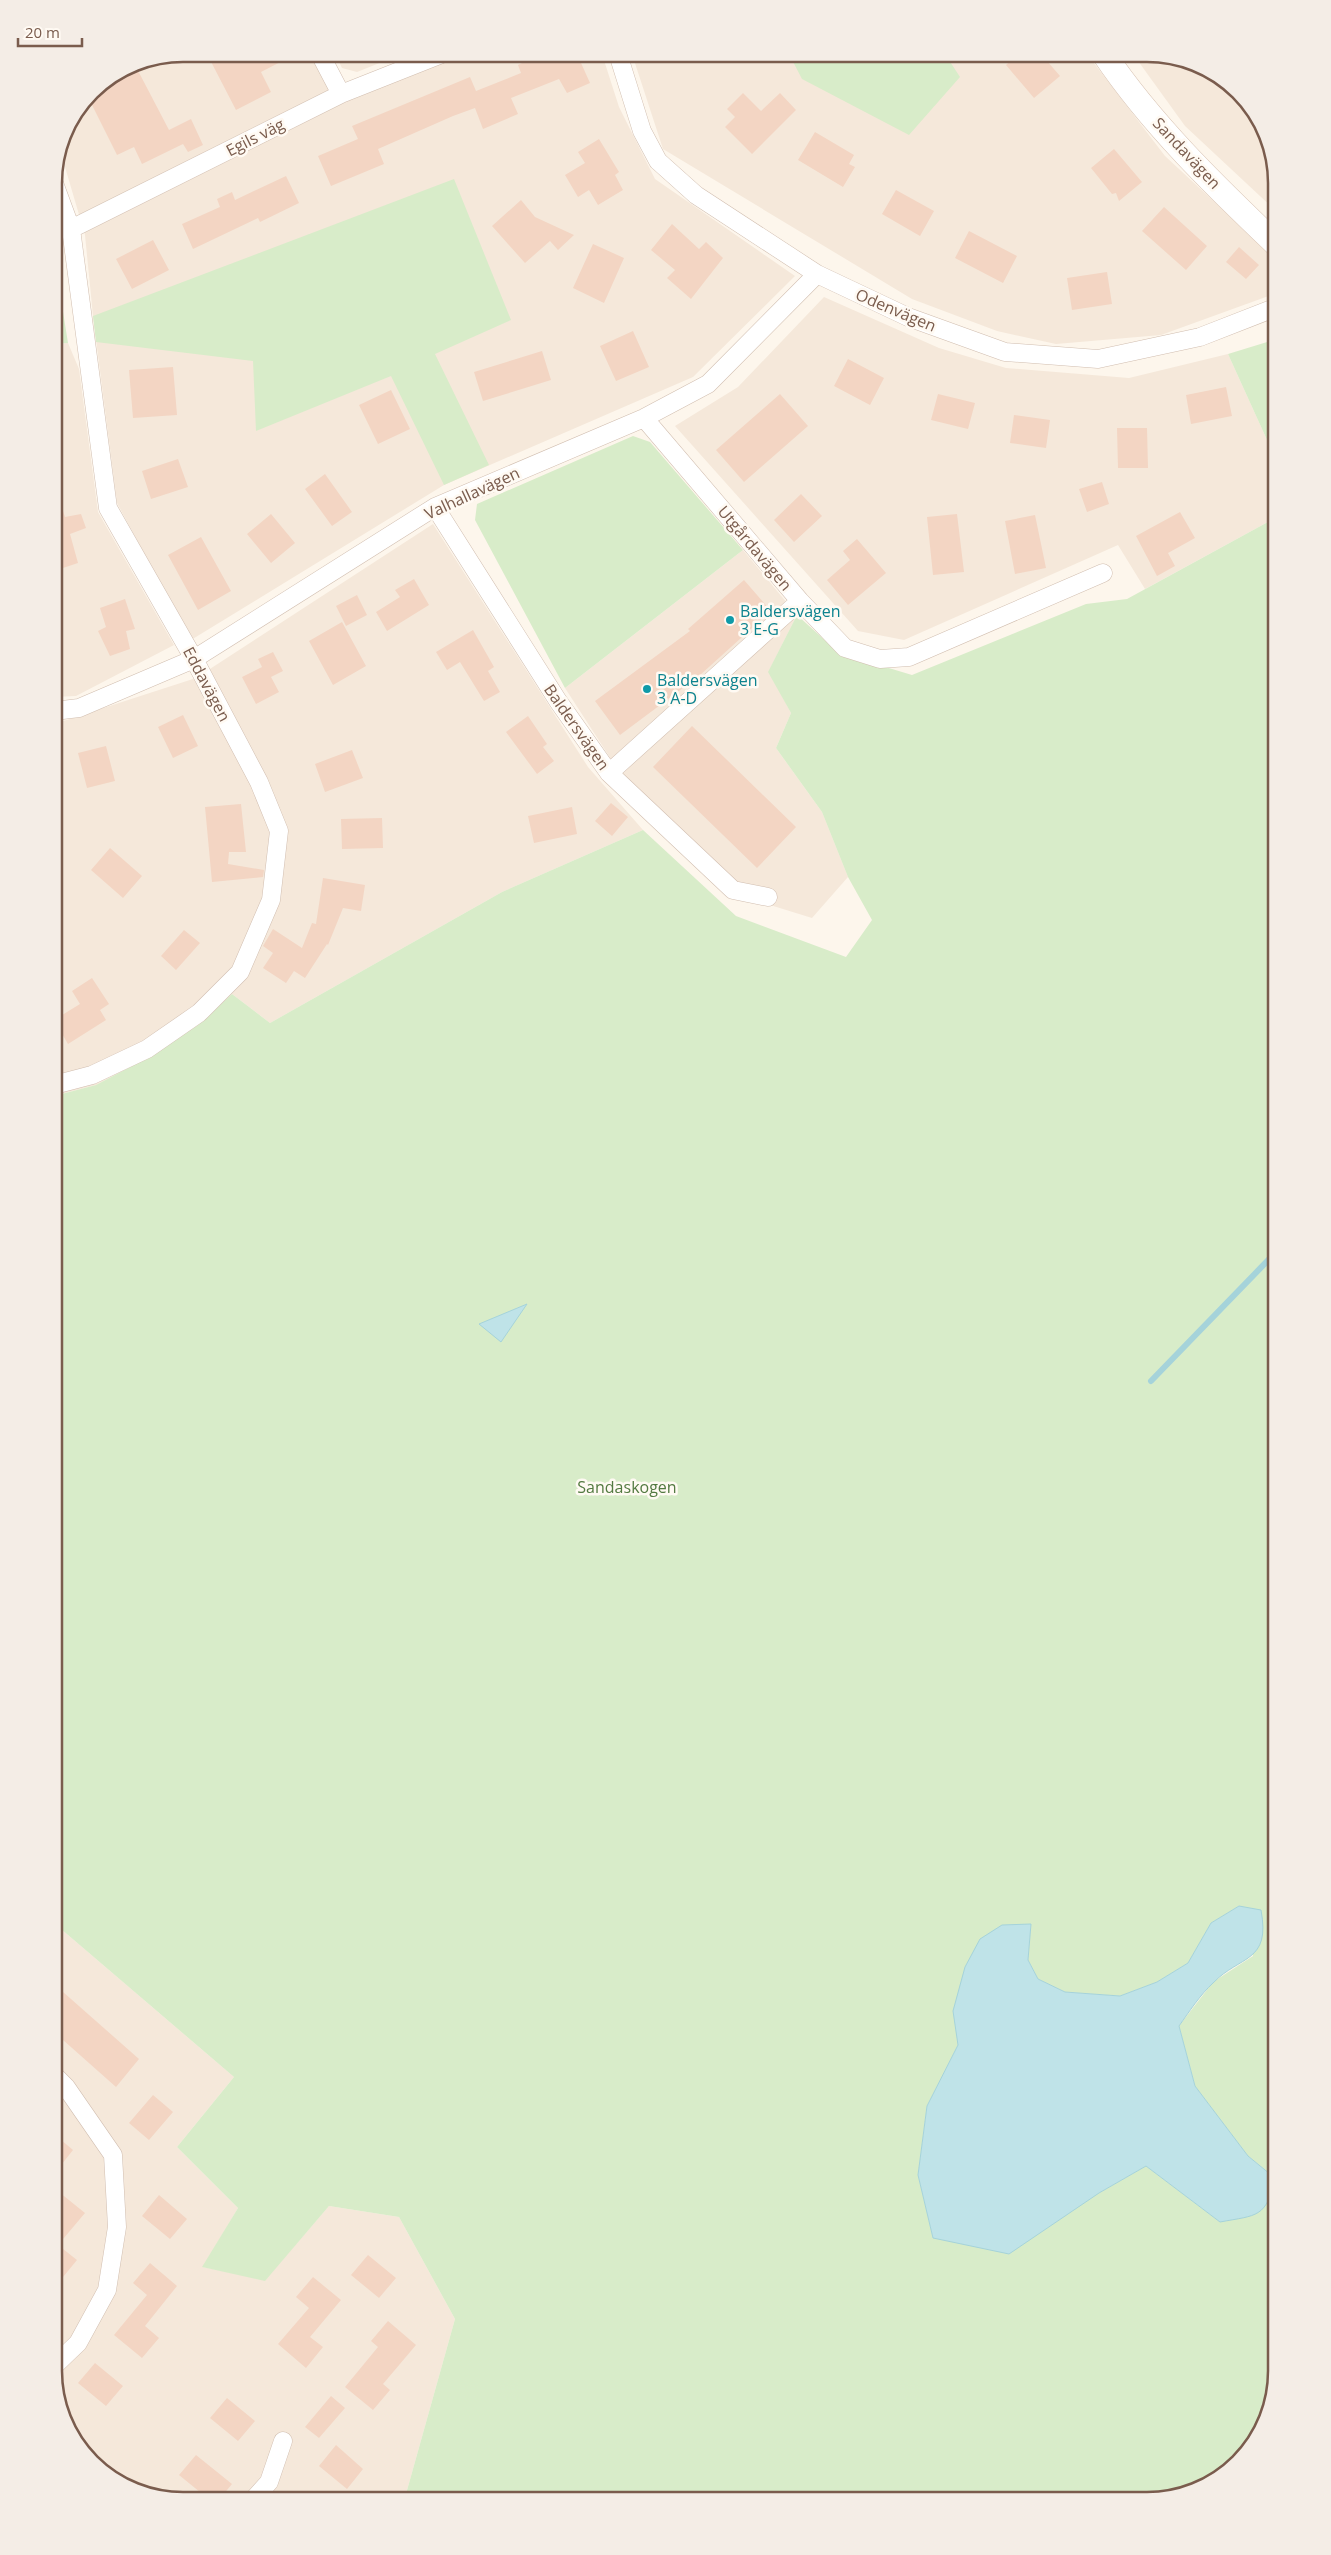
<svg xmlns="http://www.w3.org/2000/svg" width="1331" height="2555" font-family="'Open Sans',sans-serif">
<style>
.residential{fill:#f5e8da}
.green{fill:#d8ecc9;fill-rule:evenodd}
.water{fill:#bfe3e8;stroke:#a5d3da}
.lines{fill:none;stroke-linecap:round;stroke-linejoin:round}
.stream{stroke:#a5d3da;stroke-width:6}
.building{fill:#f3d5c3}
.street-casing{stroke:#d1beb0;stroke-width:19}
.secondary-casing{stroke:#d6c0b0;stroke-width:25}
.street{stroke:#fff;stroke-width:18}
.secondary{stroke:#fff;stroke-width:24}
.culture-dot{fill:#0f9aa8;stroke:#fffaf3;stroke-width:2}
.labels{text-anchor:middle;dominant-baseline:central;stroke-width:5;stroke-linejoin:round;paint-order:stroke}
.street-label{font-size:16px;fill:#7a5c4d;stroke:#fffaf3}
.culture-label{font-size:16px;fill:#0d838f;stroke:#fffaf3;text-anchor:start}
.park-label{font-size:16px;fill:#537a41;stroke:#fffaf3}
.rim{fill:none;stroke:#7a5c4d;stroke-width:2.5}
</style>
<rect width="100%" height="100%" fill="#fdf6ec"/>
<path class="residential" d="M 183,54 L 318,54 L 344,99 L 464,54 L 602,54 L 619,107 L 655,179 L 795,276 L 693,377 L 444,485 L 191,640 L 117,503 L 93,316 L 85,235 L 60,150 L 64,133 L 92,91 L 134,63 Z
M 335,54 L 402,54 L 357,72 L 342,68 Z
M 632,54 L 1087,54 L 1165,156 L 1277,260 L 1277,293 L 1161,335 L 1056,344 L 997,331 L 912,299 L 663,149 Z
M 1133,54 L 1157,54 L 1226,80 L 1267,133 L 1277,183 L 1277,212 L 1185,126 Z
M 824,297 L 939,348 L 1006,368 L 1129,378 L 1228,354 L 1277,462 L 1277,517 L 1145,589 L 1118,545 L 904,640 L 858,631 L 675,426 L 738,387 Z
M 68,343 L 79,369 L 98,512 L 174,645 L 76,696 L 54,697 L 54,344 Z
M 433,524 L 588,767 L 643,830 L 502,892 L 270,1023 L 232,994 L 198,1025 L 149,1057 L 96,1085 L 54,1096 L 54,724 L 196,678 Z
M 743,550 L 797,615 L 769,671 L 791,713 L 776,748 L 822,812 L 848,877 L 812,918 L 748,898 L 620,773 L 565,688 Z
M 54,1923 L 234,2077 L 177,2147 L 238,2208 L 203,2267 L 265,2280 L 329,2206 L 399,2217 L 455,2319 L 404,2501 L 175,2501 L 111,2479 L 64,2422 L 54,2372 Z"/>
<path class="green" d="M 789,54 L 945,54 L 960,77 L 909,135 L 802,79 Z
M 454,179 L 511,320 L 435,354 L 489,465 L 444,485 L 391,376 L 256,431 L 253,361 L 96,342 L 93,316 Z
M 54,255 L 68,343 L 54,344 Z
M 1277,339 L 1277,462 L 1228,354 Z
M 633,436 L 650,442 L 743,550 L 565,688 L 475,520 L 477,504 Z
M 1277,517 L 1277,2372 L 1255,2444 L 1198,2491 L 1148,2501 L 404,2501 L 455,2319 L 399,2217 L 329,2206 L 265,2281 L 202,2267 L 238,2208 L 177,2147 L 234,2077 L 54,1923 L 54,1096 L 96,1085 L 149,1057 L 198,1025 L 232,994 L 270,1023 L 502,892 L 643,830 L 736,916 L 846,957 L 872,920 L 848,877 L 822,812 L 776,748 L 791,713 L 768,672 L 797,615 L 839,653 L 912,675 L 1086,604 L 1127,599 ZM 1239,1906 L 1253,1956 L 1213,1982 L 1179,2026 L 1195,2086 L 1248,2156 L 1276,2179 L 1220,2222 L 1146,2166 L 1099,2193 L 933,2238 L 918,2175 L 927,2106 L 958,2045 L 1031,1924 L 1028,1960 L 1038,1979 L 1065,1992 L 1120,1996 L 1157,1982 L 1188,1963 L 1211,1923 Z"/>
<path class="water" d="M 527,1304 L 501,1342 L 479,1324 Z
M 1239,1906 L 1261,1910 C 1271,1963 1240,1955 1213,1983 C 1200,1995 1189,2012 1179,2026 L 1195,2086 L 1248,2156 L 1276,2179 C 1265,2218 1258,2215 1220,2222 L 1146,2166 L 1099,2193 L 1009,2254 L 933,2238 L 918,2175 L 927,2106 L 958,2045 L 953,2011 L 965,1967 L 980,1939 L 1002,1925 L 1031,1924 L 1028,1960 L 1038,1979 L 1065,1992 L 1120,1996 L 1157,1982 L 1188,1963 L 1211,1923 Z"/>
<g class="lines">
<path class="stream" d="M 1151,1381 L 1277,1251"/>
</g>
<path class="building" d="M 207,54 L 296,54 L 261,72 L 271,92 L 236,110 Z
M 540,54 L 577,54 L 590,83 L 567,93 L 559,79 L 511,98 L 518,114 L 483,129 L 475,108 L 453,116 L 378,149 L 384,164 L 331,186 L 318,156 L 358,139 L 352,126 L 470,77 L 476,91 L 521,73 L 518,65 Z
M 1019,54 L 1041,54 L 1060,76 L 1034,98 L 1006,65 Z
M 134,63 L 169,130 L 191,119 L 203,145 L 188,152 L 183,144 L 142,164 L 134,147 L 117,155 L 89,99 L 106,91 L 102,84 Z
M 743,93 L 761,111 L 780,93 L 796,110 L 752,154 L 725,127 L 735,117 L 727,109 Z
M 815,132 L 854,155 L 849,164 L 855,167 L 843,187 L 798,160 Z
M 599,139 L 619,172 L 615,175 L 623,190 L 598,205 L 589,190 L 578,197 L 565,175 L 585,163 L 578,152 Z
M 1114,149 L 1142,182 L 1119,201 L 1116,193 L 1112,194 L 1091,168 Z
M 286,176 L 299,203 L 260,222 L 258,218 L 193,249 L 182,224 L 220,207 L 217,199 L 232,192 L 235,200 Z
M 896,190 L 934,211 L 920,236 L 882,214 Z
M 521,200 L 535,217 L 574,235 L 558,250 L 550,241 L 525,263 L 492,226 Z
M 1164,207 L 1207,246 L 1186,270 L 1142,231 Z
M 672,224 L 699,249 L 706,242 L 723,258 L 691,299 L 667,278 L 675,270 L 651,250 Z
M 969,231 L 1017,256 L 1003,283 L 955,258 Z
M 153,240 L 169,270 L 132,289 L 116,259 Z
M 593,244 L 624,258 L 604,303 L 573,288 Z
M 1239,247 L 1259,265 L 1246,279 L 1226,262 Z
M 1107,272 L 1112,304 L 1072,310 L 1067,278 Z
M 633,331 L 649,367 L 616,381 L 600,346 Z
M 542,351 L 551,380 L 483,401 L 474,372 Z
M 848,359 L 884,378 L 870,405 L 834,386 Z
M 173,367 L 177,415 L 133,418 L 129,370 Z
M 1226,387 L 1232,416 L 1191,424 L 1186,395 Z
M 391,390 L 410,429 L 378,444 L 359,405 Z
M 780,394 L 808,426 L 744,482 L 716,450 Z
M 938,394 L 975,403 L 968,429 L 931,420 Z
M 1014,415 L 1050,420 L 1046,448 L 1010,443 Z
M 1117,428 L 1147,428 L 1148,468 L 1118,468 Z
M 178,459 L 188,487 L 151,499 L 142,471 Z
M 325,474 L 352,512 L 332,526 L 305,489 Z
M 1102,482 L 1109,504 L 1087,512 L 1079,489 Z
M 801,494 L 822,516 L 794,542 L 774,520 Z
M 54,496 L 58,496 L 65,517 L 81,514 L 86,528 L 70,534 L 78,563 L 54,571 Z
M 1180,512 L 1195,538 L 1168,553 L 1175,566 L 1157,576 L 1136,536 Z
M 271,514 L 295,543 L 271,563 L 247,534 Z
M 957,514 L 964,572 L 933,575 L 927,517 Z
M 1035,515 L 1046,568 L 1015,574 L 1005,521 Z
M 201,537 L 231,591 L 198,610 L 168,555 Z
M 857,539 L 886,573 L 848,605 L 827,580 L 850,560 L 843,551 Z
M 414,579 L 429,605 L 387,631 L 376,612 L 400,597 L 395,590 Z
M 744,580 L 771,611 L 699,676 L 620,735 L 595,701 L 690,631 L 688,629 Z
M 357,595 L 367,615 L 346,626 L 336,606 Z
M 125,599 L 135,629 L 126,631 L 130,649 L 110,656 L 98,631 L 106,627 L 100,608 Z
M 342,622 L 366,666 L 333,685 L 309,641 Z
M 473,630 L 494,667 L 488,671 L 500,692 L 484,701 L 460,662 L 447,670 L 436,652 Z
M 273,652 L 283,671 L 271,677 L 279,692 L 256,704 L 242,677 L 262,667 L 258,659 Z
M 183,715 L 198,746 L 173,758 L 158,727 Z
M 528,716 L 547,744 L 543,747 L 554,761 L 537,774 L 506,732 Z
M 692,726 L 796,827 L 757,868 L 653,767 Z
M 106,746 L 115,781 L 87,788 L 78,753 Z
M 352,750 L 363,778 L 325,792 L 315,764 Z
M 611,803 L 628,817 L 612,836 L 595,821 Z
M 241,804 L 246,852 L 229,852 L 228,864 L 264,870 L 263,877 L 212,882 L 205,807 Z
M 572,807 L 577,834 L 534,843 L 528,816 Z
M 382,818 L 383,848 L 342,849 L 341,819 Z
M 110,848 L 142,876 L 123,898 L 91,870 Z
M 323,878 L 365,885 L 361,911 L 343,908 L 328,945 L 327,944 L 305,978 L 294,971 L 286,983 L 263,968 L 273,953 L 263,946 L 273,929 L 302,948 L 312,923 L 316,924 Z
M 184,930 L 200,943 L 176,970 L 161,956 Z
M 92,978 L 109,1004 L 100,1010 L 106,1020 L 68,1044 L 54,1020 L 80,1004 L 72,991 Z
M 54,1984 L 139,2059 L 116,2087 L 54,2032 Z
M 153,2095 L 173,2112 L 149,2140 L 129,2123 Z
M 54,2134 L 73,2150 L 54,2174 Z
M 54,2188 L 85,2213 L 58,2245 L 77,2260 L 54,2288 Z
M 159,2195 L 187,2219 L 170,2239 L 142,2216 Z
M 368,2255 L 396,2278 L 379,2298 L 351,2275 Z
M 150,2263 L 177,2286 L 145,2326 L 159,2338 L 142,2358 L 114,2335 L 147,2295 L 133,2283 Z
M 313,2277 L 341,2300 L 310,2337 L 323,2347 L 306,2368 L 278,2344 L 309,2308 L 296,2297 Z
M 388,2321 L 416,2345 L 383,2384 L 390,2390 L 373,2410 L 345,2387 L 378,2347 L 371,2341 Z
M 95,2363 L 123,2386 L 106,2406 L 78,2383 Z
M 331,2396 L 345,2408 L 319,2438 L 305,2427 Z
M 227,2398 L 255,2421 L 238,2441 L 210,2418 Z
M 336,2445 L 363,2469 L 347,2489 L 319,2466 Z
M 196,2455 L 232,2484 L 218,2501 L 211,2501 L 179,2475 Z"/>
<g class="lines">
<defs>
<path id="street" d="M 320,54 L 341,94
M 618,54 L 642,131 L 658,161 L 696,195 L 817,274 L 908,317 L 1005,352 L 1098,359 L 1200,337 L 1277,307
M 71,229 L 341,94 L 442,54
M 644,418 L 800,601 L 845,648 L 880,659 L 909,657 L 1103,573
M 435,507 L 558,701 L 609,773 L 733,890 L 768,897
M 54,711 L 79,708 L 194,659 L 435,507 L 644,418 L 708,384 L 817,274
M 609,773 L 800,601
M 54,1085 L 92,1075 L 147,1049 L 199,1013 L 240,972 L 271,900 L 279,831 L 259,782 L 194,659 L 108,508 L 71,229 L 54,183
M 54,2366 L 78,2343 L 107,2290 L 117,2227 L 113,2155 L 66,2087 L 54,2075
M 252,2501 L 269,2482 L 283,2441"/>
<path id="secondary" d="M 1104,54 C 1152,125 1215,186 1277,245"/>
</defs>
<use href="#street" class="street-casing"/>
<use href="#secondary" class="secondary-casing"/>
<use href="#street" class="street"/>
<use href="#secondary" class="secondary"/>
</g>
<g class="culture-dot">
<circle cx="730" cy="620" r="5"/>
<circle cx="647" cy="689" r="5"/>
</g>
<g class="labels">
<g class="street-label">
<text transform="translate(255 137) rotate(-27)">Egils väg</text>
<text transform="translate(1187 153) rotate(47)">Sandavägen</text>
<text transform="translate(896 310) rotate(23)">Odenvägen</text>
<text transform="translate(472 493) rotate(-25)">Valhallavägen</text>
<text transform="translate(755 548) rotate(50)">Utgårdavägen</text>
<text transform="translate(207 684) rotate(62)">Eddavägen</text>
<text transform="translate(577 727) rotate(55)">Baldersvägen</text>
</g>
<g class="culture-label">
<text x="740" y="611">Baldersvägen<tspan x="740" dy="18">3 E-G</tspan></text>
<text x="657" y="680">Baldersvägen<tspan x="657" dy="18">3 A-D</tspan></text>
</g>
<g class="park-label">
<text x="627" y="1487">Sandaskogen</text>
</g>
</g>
<path d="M0 0H1331V2555H0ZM183 62H1147A121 121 0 0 1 1268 183V2371A121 121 0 0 1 1147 2492H183A121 121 0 0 1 62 2371V183A121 121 0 0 1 183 62Z" fill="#f4ede6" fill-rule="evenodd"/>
<path class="rim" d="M183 62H1147A121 121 0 0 1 1268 183V2371A121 121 0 0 1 1147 2492H183A121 121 0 0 1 62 2371V183A121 121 0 0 1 183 62Z"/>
<path d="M18 38v8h64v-8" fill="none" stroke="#7a5c4d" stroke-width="2.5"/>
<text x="25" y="38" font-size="15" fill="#7a5c4d" stroke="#fffaf3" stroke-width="4" paint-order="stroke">20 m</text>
</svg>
